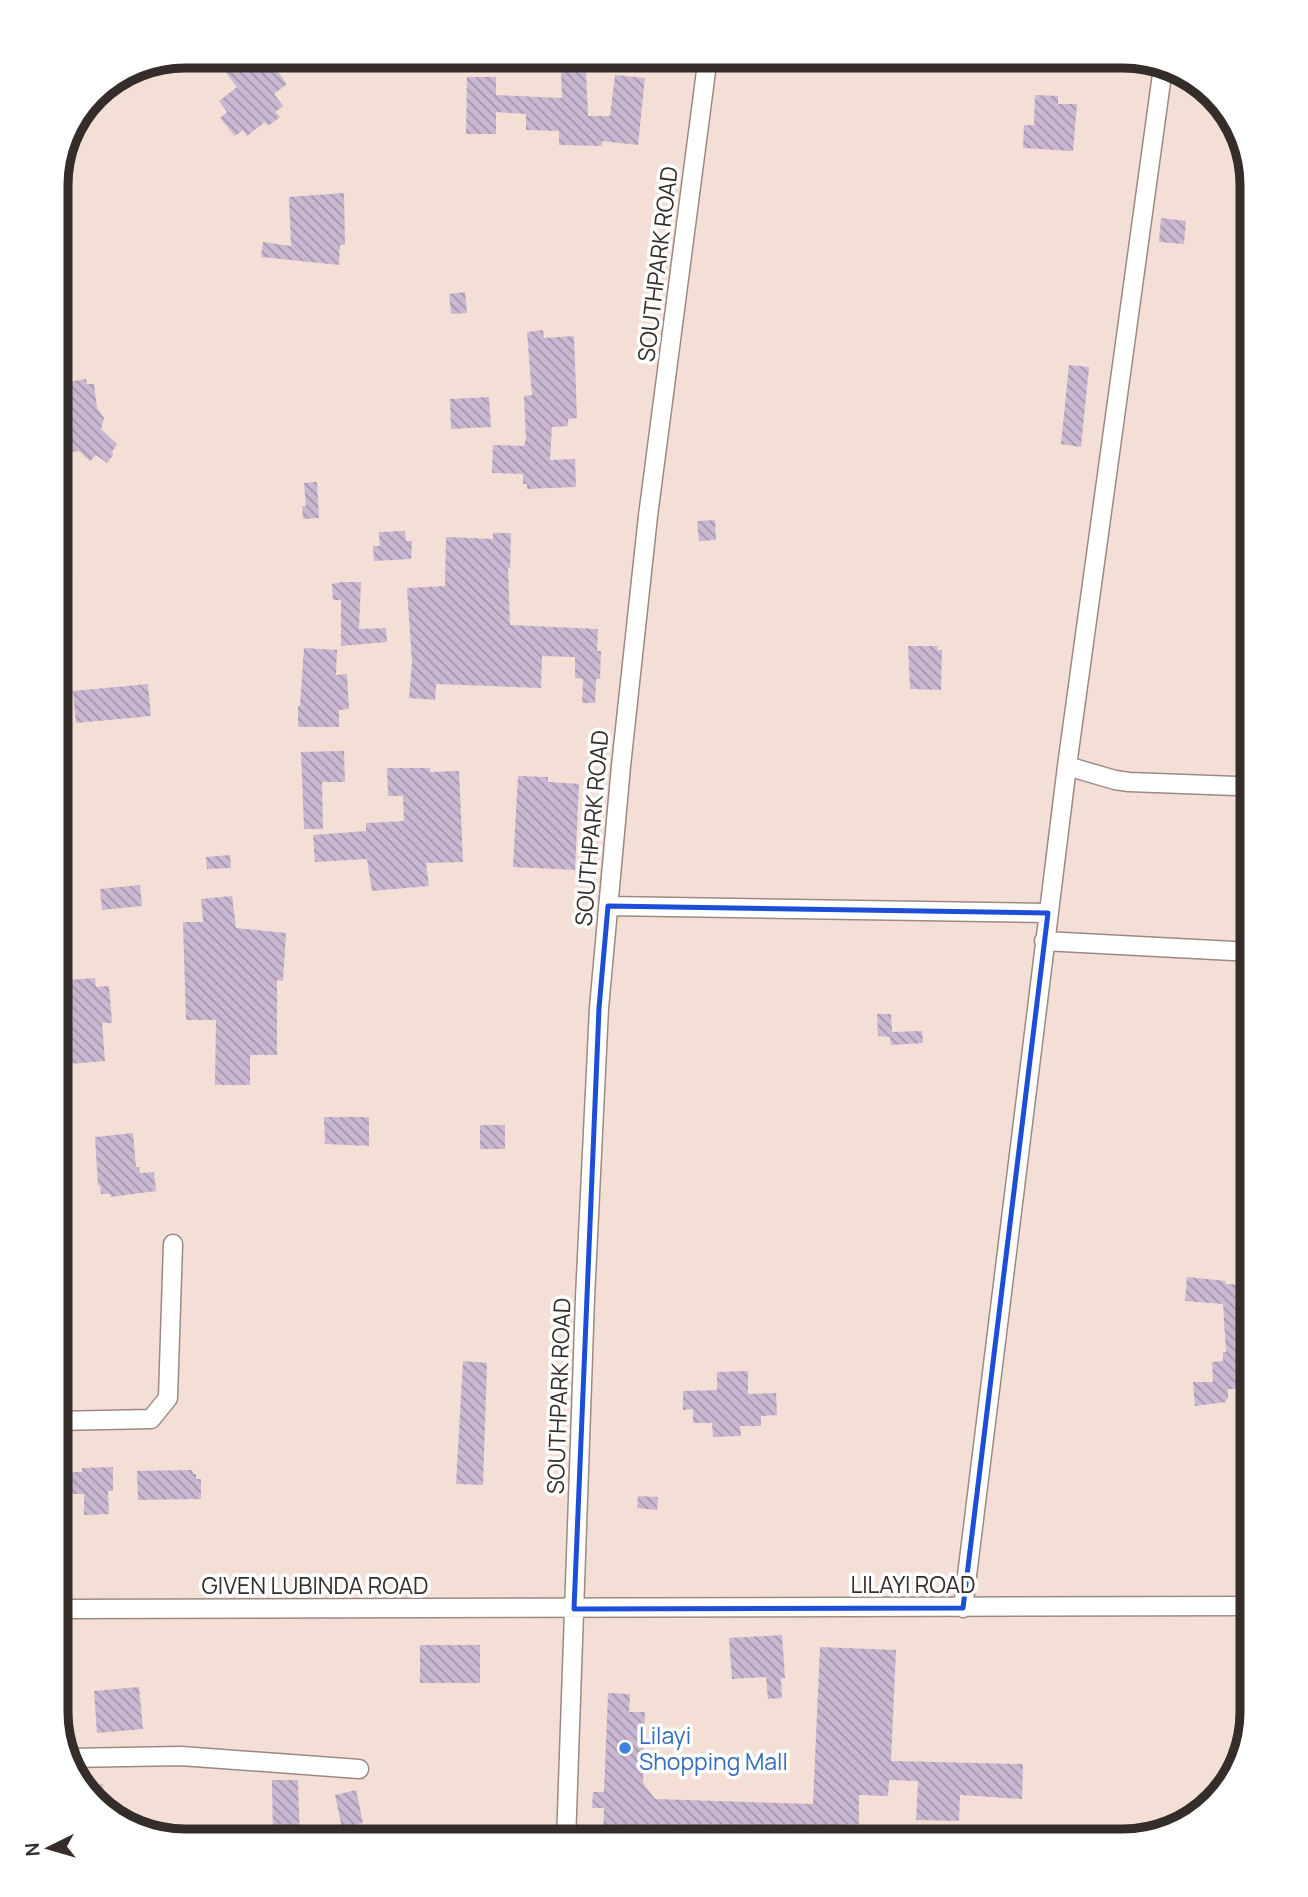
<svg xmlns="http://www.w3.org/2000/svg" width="1308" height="1897" font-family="Manrope,sans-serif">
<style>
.building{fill:url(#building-back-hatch)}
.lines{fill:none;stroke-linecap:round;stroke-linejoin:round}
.minor-casing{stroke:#9c8a82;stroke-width:21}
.minor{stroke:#fff;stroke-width:18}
.marked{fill:none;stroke:#1d4ed8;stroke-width:5;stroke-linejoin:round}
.shop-dot{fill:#3f7fe0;stroke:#fff;stroke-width:2.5}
.labels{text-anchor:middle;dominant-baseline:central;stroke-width:7;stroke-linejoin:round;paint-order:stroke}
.street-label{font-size:23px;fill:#342d29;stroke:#fff}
.shop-label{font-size:23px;fill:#366cbe;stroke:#fff;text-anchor:start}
.rim{fill:none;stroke:#342d29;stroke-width:9}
</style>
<defs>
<pattern id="building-back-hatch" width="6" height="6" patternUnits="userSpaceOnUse" patternTransform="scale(1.75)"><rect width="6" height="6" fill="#cab7d1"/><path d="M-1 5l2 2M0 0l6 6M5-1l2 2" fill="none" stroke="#a595aa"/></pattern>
</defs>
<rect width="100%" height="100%" fill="#f3dfd6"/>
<path class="building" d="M 213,56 L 253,56 L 263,69 L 271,63 L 287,84 L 274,94 L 283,106 L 275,112 L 280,117 L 268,126 L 265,122 L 247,136 L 243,130 L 235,136 L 220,118 L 227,112 L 219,101 L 237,87 Z
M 586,71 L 588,116 L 610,116 L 615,75 L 645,78 L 638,145 L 602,141 L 602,146 L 559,145 L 559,131 L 526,130 L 526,114 L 496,112 L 496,134 L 466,134 L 467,77 L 496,77 L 496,95 L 562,98 L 561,72 Z
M 1035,95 L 1058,96 L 1058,104 L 1077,104 L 1073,151 L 1023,148 L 1024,125 L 1034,125 Z
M 344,193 L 345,245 L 340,245 L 339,265 L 261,257 L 263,242 L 291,246 L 289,197 Z
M 1161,218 L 1186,221 L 1184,244 L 1159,242 Z
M 465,292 L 467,313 L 451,314 L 449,294 Z
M 543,330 L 544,338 L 574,336 L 577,418 L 568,419 L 568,426 L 552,427 L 550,460 L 575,459 L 576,487 L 527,489 L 527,484 L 523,484 L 523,474 L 492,473 L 493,445 L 524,446 L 526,439 L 524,396 L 532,395 L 527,332 Z
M 56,355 L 59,355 L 68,382 L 86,379 L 87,384 L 94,384 L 97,408 L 104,418 L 101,429 L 117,444 L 112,452 L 113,455 L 107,463 L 96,455 L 90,461 L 79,451 L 74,452 L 64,444 L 64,439 L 56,441 Z
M 1069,365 L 1089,367 L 1081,447 L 1061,444 Z
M 489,397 L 491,427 L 451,429 L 450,399 Z
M 317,482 L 319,518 L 303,519 L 302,506 L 306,506 L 304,483 Z
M 715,520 L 716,540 L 699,541 L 697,521 Z
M 405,531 L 406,541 L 412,541 L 411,559 L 374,561 L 373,546 L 380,546 L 379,532 Z
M 493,533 L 511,533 L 510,568 L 508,568 L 510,625 L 598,629 L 597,651 L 601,651 L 600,679 L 596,679 L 595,703 L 582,703 L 583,679 L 575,678 L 575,657 L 542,656 L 541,688 L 436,684 L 435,700 L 409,698 L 412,662 L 407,588 L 445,586 L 446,537 L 493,539 Z
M 341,582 L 361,582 L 359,629 L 386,628 L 387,642 L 341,646 L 341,600 L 333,600 L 332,584 Z
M 908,646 L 938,646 L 937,650 L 942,650 L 941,690 L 910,689 Z
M 304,648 L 337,650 L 336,675 L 347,674 L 349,709 L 339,710 L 339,727 L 298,727 L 298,706 L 300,706 Z
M 148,684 L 151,716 L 76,723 L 73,691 Z
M 344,751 L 345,782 L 322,782 L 323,829 L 304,829 L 301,752 Z
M 387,768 L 430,768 L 430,772 L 459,771 L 463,862 L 426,863 L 429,886 L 372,891 L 367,859 L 315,862 L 313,835 L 366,831 L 366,823 L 404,821 L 403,796 L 388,796 Z
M 518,776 L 548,777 L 548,782 L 579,784 L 575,870 L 513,867 Z
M 230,855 L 231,868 L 207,869 L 206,857 Z
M 140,885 L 142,906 L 102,910 L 100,889 Z
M 232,896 L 236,928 L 286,933 L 283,981 L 277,980 L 277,1055 L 250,1055 L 250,1085 L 215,1085 L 216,1020 L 186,1020 L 183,922 L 203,922 L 201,899 Z
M 95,978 L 96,987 L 109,986 L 112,1023 L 102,1023 L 105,1061 L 70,1064 L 67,1029 L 58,1030 L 56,996 L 68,995 L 67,980 Z
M 877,1014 L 891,1014 L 892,1032 L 922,1031 L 923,1043 L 891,1045 L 890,1037 L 878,1036 Z
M 324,1117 L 369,1117 L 369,1146 L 325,1144 Z
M 480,1125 L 505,1125 L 505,1149 L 480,1149 Z
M 133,1133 L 136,1167 L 139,1167 L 140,1173 L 154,1172 L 156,1191 L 111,1197 L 110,1194 L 101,1194 L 100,1185 L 98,1185 L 95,1137 Z
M 1187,1277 L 1226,1281 L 1225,1284 L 1252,1285 L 1252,1310 L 1250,1310 L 1252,1382 L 1238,1383 L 1238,1389 L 1228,1389 L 1228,1399 L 1226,1399 L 1226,1402 L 1195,1406 L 1193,1382 L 1213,1382 L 1212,1362 L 1223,1361 L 1223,1352 L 1226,1352 L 1223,1304 L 1185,1301 Z
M 463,1361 L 487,1363 L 483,1485 L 456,1484 Z
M 748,1371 L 748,1394 L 776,1393 L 777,1415 L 761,1416 L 761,1426 L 740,1426 L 741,1436 L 713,1437 L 712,1423 L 693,1423 L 693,1409 L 683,1410 L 683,1391 L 717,1390 L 717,1372 Z
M 113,1467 L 113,1491 L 108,1491 L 109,1514 L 84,1515 L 84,1494 L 72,1494 L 71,1472 L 82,1472 L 82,1468 Z
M 192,1470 L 193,1474 L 196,1474 L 196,1479 L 201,1479 L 201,1499 L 138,1500 L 137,1471 Z
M 638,1496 L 658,1497 L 657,1510 L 637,1508 Z
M 782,1635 L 785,1678 L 781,1678 L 782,1698 L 768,1699 L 766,1677 L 732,1679 L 729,1638 Z
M 420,1645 L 480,1645 L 480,1683 L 420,1683 Z
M 820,1647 L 896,1650 L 891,1761 L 1023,1764 L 1022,1799 L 960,1795 L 959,1821 L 916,1820 L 918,1781 L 889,1780 L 888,1796 L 859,1795 L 859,1824 L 839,1825 L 838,1841 L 820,1841 L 821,1827 L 794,1825 L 793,1838 L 640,1833 L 640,1841 L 603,1841 L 604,1808 L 592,1808 L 593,1792 L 604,1792 L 608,1693 L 630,1694 L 629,1712 L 645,1712 L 643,1783 L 655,1799 L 813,1804 Z
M 139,1687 L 143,1729 L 97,1733 L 94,1691 Z
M 272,1780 L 298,1780 L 300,1841 L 273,1841 Z
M 103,1784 L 104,1809 L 82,1785 Z
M 356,1790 L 363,1823 L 342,1828 L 335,1795 Z
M 1075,1825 L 1164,1826 L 1165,1830 L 1123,1841 L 1075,1841 Z"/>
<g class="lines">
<defs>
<path id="minor" d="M 378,57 L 708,56 L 648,516 L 621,766 L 599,1008 L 585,1298 L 566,1841
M 1067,766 L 1115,780 L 1129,782 L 1236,786 L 1252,783
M 608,906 L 1048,913
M 1044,941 L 1252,952
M 56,1421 L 151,1419 L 168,1398 L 173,1244
M 963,1608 L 1067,766 L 1163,67
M 56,1609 L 1252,1606
M 68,1758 L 181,1756 L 359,1769"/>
</defs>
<use href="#minor" class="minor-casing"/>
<use href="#minor" class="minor"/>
</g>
<path class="marked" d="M 608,906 L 1048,913 L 963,1608 L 574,1609 L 599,1008 Z"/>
<circle class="shop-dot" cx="625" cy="1748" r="7"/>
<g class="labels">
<g class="street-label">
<text transform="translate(657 264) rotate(-83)">SOUTHPARK ROAD</text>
<text transform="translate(591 828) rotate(-85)">SOUTHPARK ROAD</text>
<text transform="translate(558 1396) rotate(-88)">SOUTHPARK ROAD</text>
<text x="913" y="1584">LILAYI ROAD</text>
<text x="315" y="1585">GIVEN LUBINDA ROAD</text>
</g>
<g class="shop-label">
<text x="639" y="1735">Lilayi<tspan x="639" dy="26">Shopping Mall</tspan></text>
</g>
</g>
<path d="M0 0H1308V1897H0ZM185 68H1123A117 117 0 0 1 1240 185V1712A117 117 0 0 1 1123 1829H185A117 117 0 0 1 68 1712V185A117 117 0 0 1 185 68Z" fill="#fff" fill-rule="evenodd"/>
<path class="rim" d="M185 68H1123A117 117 0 0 1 1240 185V1712A117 117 0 0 1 1123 1829H185A117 117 0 0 1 68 1712V185A117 117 0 0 1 185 68Z"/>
<g transform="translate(49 1848) rotate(265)" stroke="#ffffff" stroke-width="5" paint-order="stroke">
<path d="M0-5L12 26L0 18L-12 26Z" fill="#342d29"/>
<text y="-10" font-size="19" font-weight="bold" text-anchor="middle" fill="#342d29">N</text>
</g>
</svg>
